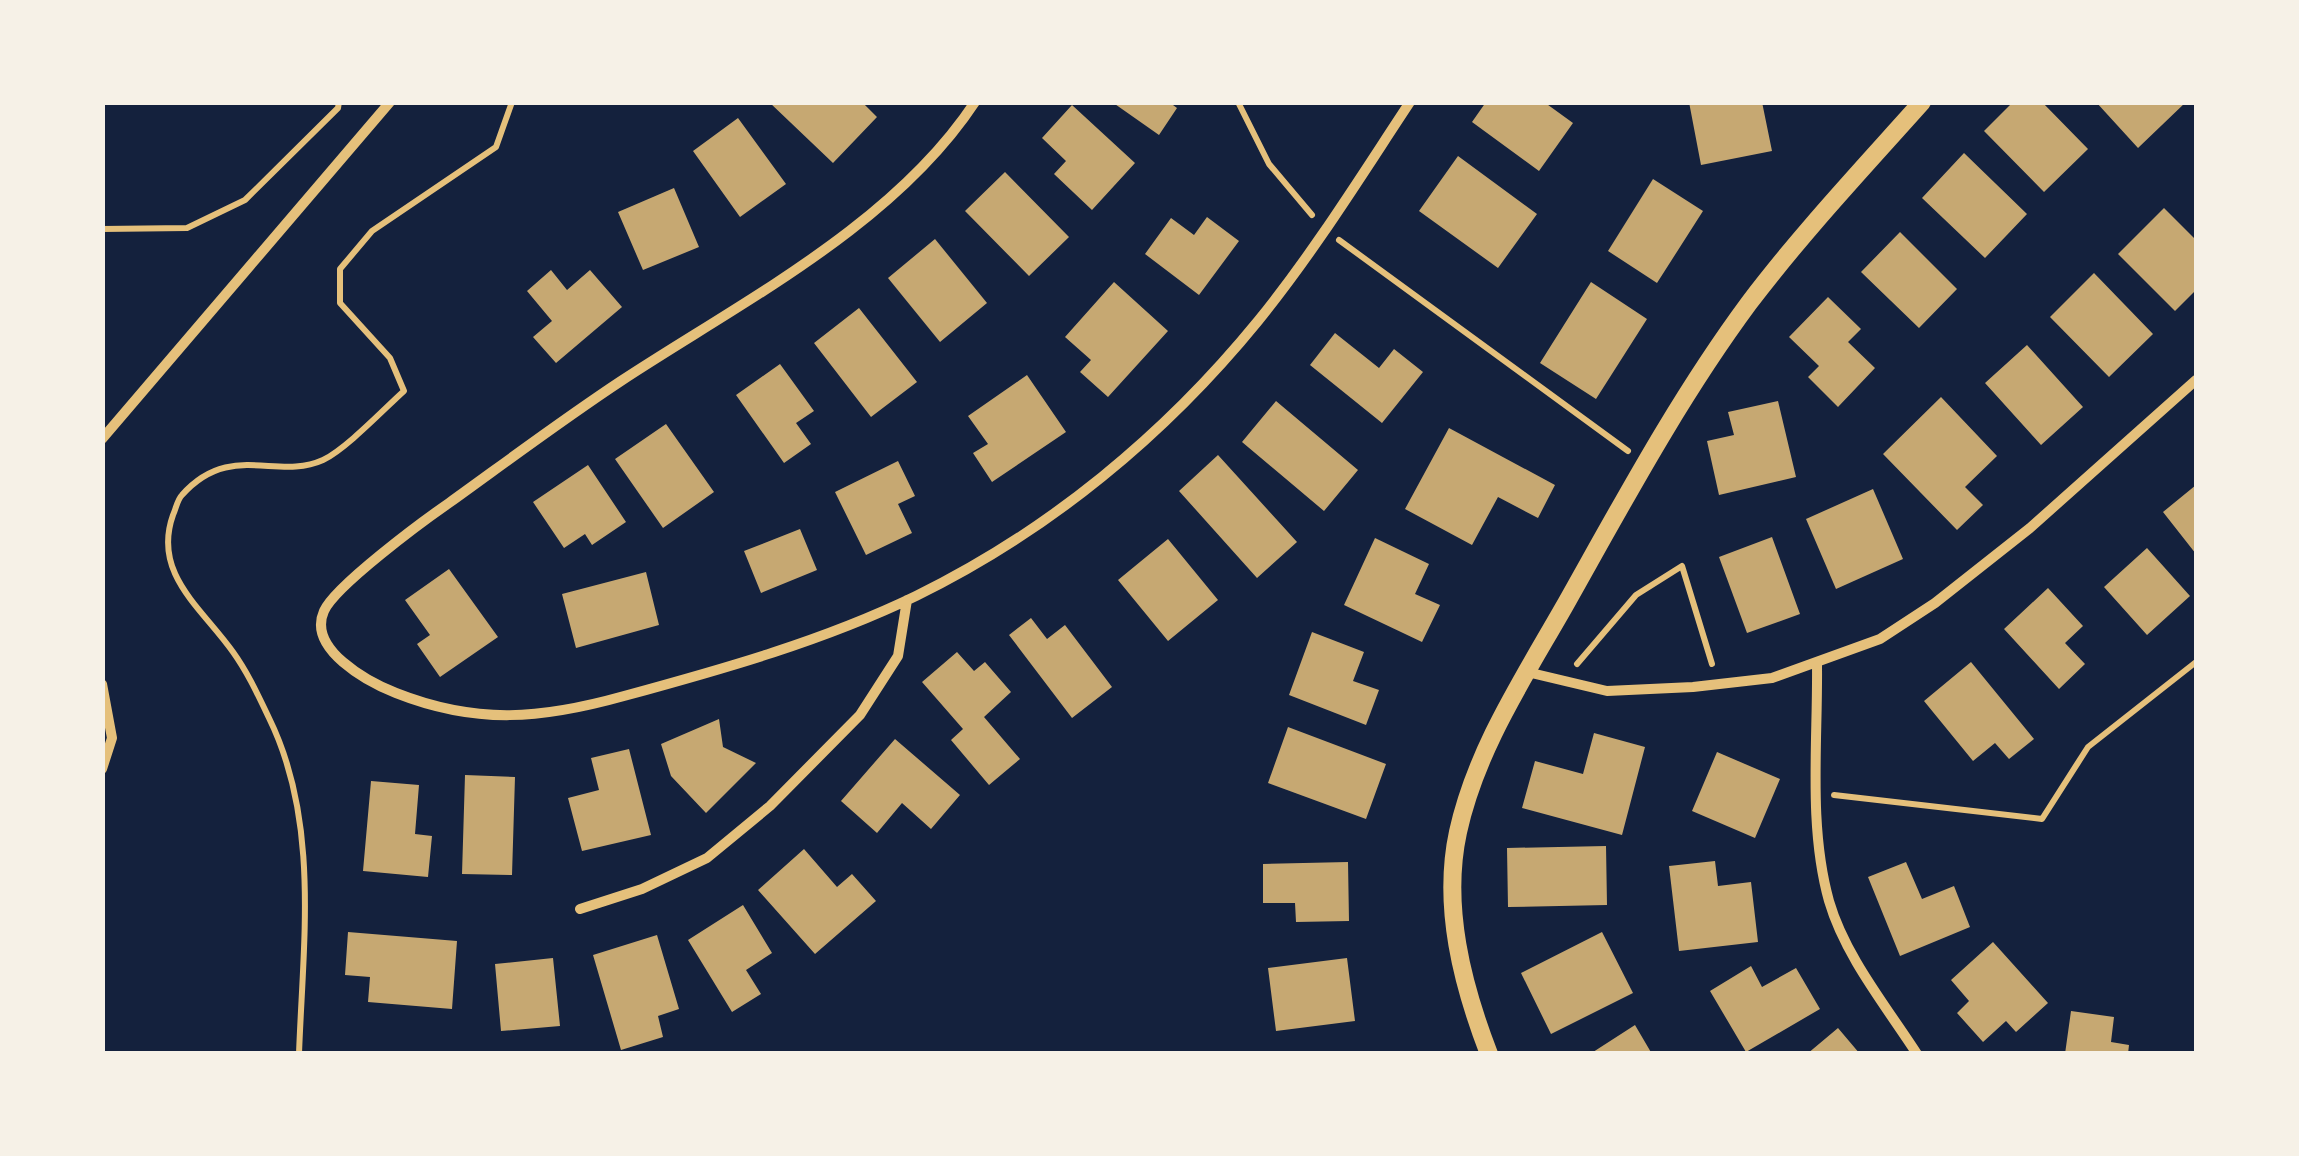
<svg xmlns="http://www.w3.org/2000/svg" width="2299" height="1156" font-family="Figtree,sans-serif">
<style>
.building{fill:#c6a872}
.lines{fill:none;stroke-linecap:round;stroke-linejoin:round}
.path{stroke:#e5c07b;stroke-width:6}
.minor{stroke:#e5c07b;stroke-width:10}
.tertiary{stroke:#e5c07b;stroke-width:18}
</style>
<rect width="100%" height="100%" fill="#14213d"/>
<path class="building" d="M 769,102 L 862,102 L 877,117 L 833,163 Z
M 1112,102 L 1169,102 L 1177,108 L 1159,135 Z
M 1486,102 L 1544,102 L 1573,123 L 1539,171 L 1472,122 Z
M 1689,102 L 1762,102 L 1772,151 L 1701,165 Z
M 2013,102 L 2042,102 L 2088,149 L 2044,192 L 1984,131 Z
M 2096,102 L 2186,102 L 2138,148 Z
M 1072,105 L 1135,163 L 1092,210 L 1054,174 L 1066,161 L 1042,138 Z
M 738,118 L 786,184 L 740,217 L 693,151 Z
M 1964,153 L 2027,214 L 1985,258 L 1922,198 Z
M 1458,156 L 1537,214 L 1498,268 L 1419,211 Z
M 1005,172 L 1069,237 L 1029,276 L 965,211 Z
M 1653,179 L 1703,211 L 1657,283 L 1608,251 Z
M 674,188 L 699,247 L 643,270 L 618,212 Z
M 2164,208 L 2196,240 L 2196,290 L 2175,311 L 2118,254 Z
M 1207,217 L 1239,241 L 1199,295 L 1145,254 L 1171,218 L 1194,235 Z
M 1900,232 L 1957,289 L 1919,328 L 1861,272 Z
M 935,239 L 987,303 L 940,342 L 888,278 Z
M 551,270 L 567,290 L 590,270 L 622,307 L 556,363 L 533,337 L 552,321 L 527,291 Z
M 2094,273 L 2153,334 L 2109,377 L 2050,317 Z
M 1114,282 L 1168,331 L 1108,397 L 1080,372 L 1091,360 L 1065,337 Z
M 1591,282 L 1647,319 L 1596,399 L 1540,363 Z
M 1828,297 L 1861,329 L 1848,342 L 1875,368 L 1838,407 L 1808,377 L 1819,366 L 1789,337 Z
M 859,308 L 917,382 L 871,417 L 814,343 Z
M 1335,333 L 1379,368 L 1394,349 L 1423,372 L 1382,423 L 1310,365 Z
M 2027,345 L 2083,407 L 2041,445 L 1985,383 Z
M 780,364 L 814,411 L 796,423 L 811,444 L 784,463 L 736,395 Z
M 1027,375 L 1066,432 L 992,482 L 973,453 L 988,444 L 968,416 Z
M 1941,397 L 1997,456 L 1965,487 L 1983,505 L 1957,530 L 1883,454 Z
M 1276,401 L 1358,470 L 1324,511 L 1242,442 Z
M 1778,401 L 1796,477 L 1719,495 L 1707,441 L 1734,435 L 1728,412 Z
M 666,424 L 714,492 L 663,528 L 615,459 Z
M 1449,428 L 1555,485 L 1538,518 L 1498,497 L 1472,545 L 1405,509 Z
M 1218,455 L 1297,542 L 1257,578 L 1179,491 Z
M 898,461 L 915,496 L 898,504 L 912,533 L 866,555 L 835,492 Z
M 588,465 L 626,522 L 592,545 L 585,534 L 564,548 L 533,502 Z
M 2196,485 L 2196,554 L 2163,512 Z
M 1873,489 L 1903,559 L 1836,589 L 1806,519 Z
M 800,529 L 817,570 L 761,593 L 744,551 Z
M 1772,537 L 1800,614 L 1747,633 L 1719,557 Z
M 1375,538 L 1429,564 L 1415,594 L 1440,605 L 1422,642 L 1344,605 Z
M 1168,539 L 1218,600 L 1168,641 L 1118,580 Z
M 2147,548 L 2190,596 L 2147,635 L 2104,587 Z
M 449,569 L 498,637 L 440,677 L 417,644 L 430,635 L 405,600 Z
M 646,572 L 659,625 L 576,648 L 562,594 Z
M 2048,588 L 2083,626 L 2065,643 L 2085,664 L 2059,689 L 2004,629 Z
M 1031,618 L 1047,639 L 1065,625 L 1112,687 L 1072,718 L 1009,635 Z
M 1312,632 L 1364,652 L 1353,681 L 1379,690 L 1366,725 L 1289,695 Z
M 957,652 L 974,671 L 985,662 L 1011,692 L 984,717 L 1020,759 L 989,785 L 951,740 L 963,729 L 922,682 Z
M 1971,662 L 2034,739 L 2009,759 L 1995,743 L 1973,761 L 1924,701 Z
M 719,719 L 723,747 L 756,763 L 706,813 L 671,776 L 661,744 Z
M 1288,727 L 1386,764 L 1366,819 L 1268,783 Z
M 1594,733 L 1645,747 L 1622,835 L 1522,808 L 1535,761 L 1583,774 Z
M 895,739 L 960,795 L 931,829 L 902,803 L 877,833 L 841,801 Z
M 629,749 L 651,835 L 582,851 L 568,798 L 599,790 L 591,758 Z
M 1717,752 L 1780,779 L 1755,838 L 1692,811 Z
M 465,775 L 515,777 L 512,875 L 462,874 Z
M 371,781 L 419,785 L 415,834 L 432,836 L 428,877 L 363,871 Z
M 1606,846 L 1607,905 L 1508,907 L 1507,848 Z
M 804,849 L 837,887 L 852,874 L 876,901 L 815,954 L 758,890 Z
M 1715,861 L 1718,886 L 1751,882 L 1758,942 L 1679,951 L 1669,866 Z
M 1348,862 L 1349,921 L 1296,922 L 1295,903 L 1263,903 L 1263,864 Z
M 1906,862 L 1922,899 L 1954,886 L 1970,927 L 1900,956 L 1868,877 Z
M 743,905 L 772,953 L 746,970 L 761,994 L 732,1012 L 688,940 Z
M 348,932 L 457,941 L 452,1009 L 368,1002 L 370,977 L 345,975 Z
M 1602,932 L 1633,993 L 1551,1034 L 1521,973 Z
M 657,935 L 679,1009 L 658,1016 L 663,1037 L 621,1050 L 593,955 Z
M 1993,942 L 2048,1003 L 2016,1032 L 2006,1021 L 1983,1042 L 1957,1013 L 1969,1001 L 1951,980 Z
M 553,958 L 560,1026 L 501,1031 L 495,964 Z
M 1347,958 L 1355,1021 L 1276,1031 L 1268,968 Z
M 1751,966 L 1762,987 L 1796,968 L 1820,1009 L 1746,1052 L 1710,991 Z
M 2071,1011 L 2114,1017 L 2111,1042 L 2129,1045 L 2128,1054 L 2065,1054 Z
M 1635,1025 L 1652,1054 L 1590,1054 Z
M 1838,1028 L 1860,1054 L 1807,1054 Z"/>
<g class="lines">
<path class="path" d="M 1238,102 L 1269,164 L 1312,215
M 102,229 L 187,228 L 245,200 L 338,108 L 339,102
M 1339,240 L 1628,451
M 1577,664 L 1636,595 L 1682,566 L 1712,664
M 1834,795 L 2042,819 L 2088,747 L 2196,662
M 299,1054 C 303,942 320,822 269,718 C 258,695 248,673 233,652 C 202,608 152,574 173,515 C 176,509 177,500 182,495 C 230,441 277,481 323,460 C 346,449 384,409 404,391 L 390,358 L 340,303 L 340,269 L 372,231 L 496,147 L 512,102"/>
<path class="minor" d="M 975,102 C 894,225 741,302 621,381 C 562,420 506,462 449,503 C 423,521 335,586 324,611 C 307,649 368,682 396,693 C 477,725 542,719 624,696 C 723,669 823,641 916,596 C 1049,531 1165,435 1258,321 C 1314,252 1361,176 1410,102
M 102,439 L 390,102
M 1817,664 C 1818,741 1808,826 1829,901 C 1845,956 1886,1006 1917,1054
M 1527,672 L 1607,691 L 1693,687 L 1772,678 L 1880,639 L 1935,603 L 2030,528 L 2196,380
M 102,684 L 112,738 L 102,769
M 580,909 L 642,889 L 707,858 L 770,806 L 860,715 L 898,656 L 907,600"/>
<path class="tertiary" d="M 1489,1054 C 1462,984 1442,906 1458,832 C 1476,750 1523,679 1564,607 C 1622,504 1678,399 1749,303 C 1802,233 1863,168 1922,102"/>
</g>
<rect width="2299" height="1156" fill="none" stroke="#f6f1e7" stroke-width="210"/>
</svg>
